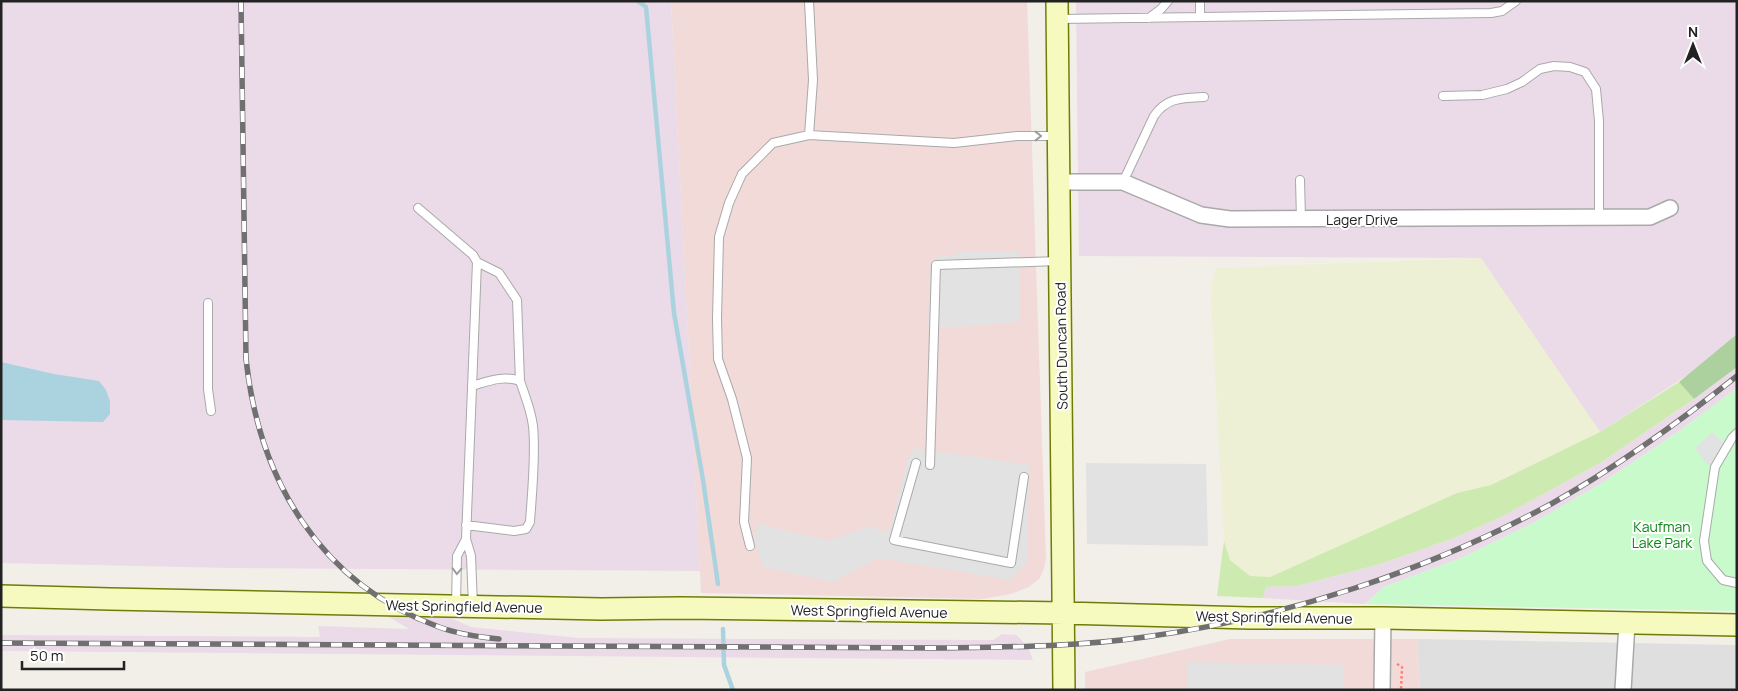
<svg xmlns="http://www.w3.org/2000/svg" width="1738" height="691" font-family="Manrope,sans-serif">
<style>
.residential{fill:#e0dfdf}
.commercial{fill:#f2dad9}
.industrial{fill:#ebdbe8}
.farmland{fill:#eef0d5}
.grass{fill:#cdebb0}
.forest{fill:#add19e}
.park{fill:#c8facc}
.parking{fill:#e2e2e2}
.water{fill:#aad3df}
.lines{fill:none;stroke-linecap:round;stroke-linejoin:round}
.stream{stroke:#aad3df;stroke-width:4.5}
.service-casing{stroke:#a9a9a9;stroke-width:10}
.minor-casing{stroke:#a9a9a9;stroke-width:18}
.secondary-casing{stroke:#707d05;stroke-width:24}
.path{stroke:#fa8072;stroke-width:2.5;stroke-dasharray:2.5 2.5;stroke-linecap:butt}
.service{stroke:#fff;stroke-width:8}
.minor{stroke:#fff;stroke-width:15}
.secondary{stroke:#f7fabf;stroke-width:21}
.rail-casing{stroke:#707070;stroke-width:5.5}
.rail{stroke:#fff;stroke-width:4;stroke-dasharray:11;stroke-linecap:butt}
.oneway{stroke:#9c9c9c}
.labels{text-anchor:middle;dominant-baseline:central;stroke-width:4;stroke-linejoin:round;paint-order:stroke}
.street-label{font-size:14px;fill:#222;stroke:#fff}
.park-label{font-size:14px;fill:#0c8416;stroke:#fff}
</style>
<rect width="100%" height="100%" fill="#f2efe9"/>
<path class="residential" d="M 1417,639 L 1737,645 L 1737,690 L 1420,690 Z"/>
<path class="commercial" d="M 671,1 L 1027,1 L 1046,558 L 1044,568 L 1040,578 L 1029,587 L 1011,594 L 982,599 L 701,593 Z
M 1230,639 L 1417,639 L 1420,690 L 1085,690 L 1085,672 Z"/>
<path class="industrial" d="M 1,1 L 671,1 L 700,571 L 228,568 L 1,563 Z
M 1076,1 L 1737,1 L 1737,334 L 1689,374 L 1600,432 L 1480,258 L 1079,256 Z
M 1737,367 L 1737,388 L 1678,432 L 1602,483 L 1533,523 L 1461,558 L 1384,587 L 1365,604 L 1263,598 L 1266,587 L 1297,586 L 1380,564 L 1454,538 L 1503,516 L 1600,463 L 1694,399 Z
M 384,614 L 446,616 L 471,627 L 579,638 L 993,640 L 1002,634 L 1017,635 L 1029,649 L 1033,660 L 1,651 L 1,635 L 320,637 L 318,626 L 409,629 Z"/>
<path class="farmland" d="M 1481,258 L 1600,432 L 1491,485 L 1457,493 L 1270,577 L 1250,576 L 1230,560 L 1224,541 L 1211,301 L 1213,276 L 1217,268 Z"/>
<path class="grass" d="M 1679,382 L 1694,399 L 1600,463 L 1503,516 L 1454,538 L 1380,564 L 1297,586 L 1266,587 L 1263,598 L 1217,596 L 1224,541 L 1230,560 L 1250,576 L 1270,577 L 1457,493 L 1491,485 L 1600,432 Z"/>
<path class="forest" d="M 1737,334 L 1737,367 L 1694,399 L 1679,382 Z"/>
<path class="park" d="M 1737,388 L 1737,611 L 1366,604 L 1384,587 L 1461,558 L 1533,523 L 1602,483 L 1678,432 Z"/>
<path class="parking" d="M 958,251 L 1020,251 L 1019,322 L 928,329 L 930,266 L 940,255 L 956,255 Z
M 1712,432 L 1727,446 L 1715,467 L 1706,463 L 1695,448 Z
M 915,448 L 1029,465 L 1027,563 L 1010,580 L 879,558 L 832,582 L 763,567 L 754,539 L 758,524 L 829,541 L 870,526 L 883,532 L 891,527 L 907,460 Z
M 1086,463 L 1206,464 L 1208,546 L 1087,544 Z
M 1188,662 L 1344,665 L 1344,690 L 1188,690 Z"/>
<path class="water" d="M 1,362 L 54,374 L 99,381 L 106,390 L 110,401 L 110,414 L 103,422 L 1,420 Z"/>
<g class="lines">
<path class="stream" d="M 638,1 L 646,7 L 674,313 L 703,480 L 718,584
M 723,629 L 724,665 L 733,690"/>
<defs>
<path id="service" d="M 809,1 L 813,80 L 809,135
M 1200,1 L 1200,17
M 1149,18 L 1161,9 L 1168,1
M 1059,19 L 1491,13 L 1502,11 L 1516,1
M 1443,96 L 1482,95 L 1507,89 L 1522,82 L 1540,69 L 1554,66 L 1570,67 L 1585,72 L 1596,89 L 1599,121 L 1599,217
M 1300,180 L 1301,219
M 1123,182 L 1154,116 C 1167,97 1183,98 1204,97
M 418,208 L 473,255 L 477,262 L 466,539 L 471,556 L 473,606
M 477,262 L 499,273 L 517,300 L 520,381
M 208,303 L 208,389 L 211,411
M 1737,433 L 1732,438 L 1715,467 L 1704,541 L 1707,561 L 1723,580 L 1737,583
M 916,463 L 894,540 L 1011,563 L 1024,477
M 930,465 L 936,265 L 1059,261
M 466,525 L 514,531 L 526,529 L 530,522 C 532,492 536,455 533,426 C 531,410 525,396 520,381 C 503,375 489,381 472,386
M 750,546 L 744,522 L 747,458 L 732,399 L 718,359 L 717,319 L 719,237 L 729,203 L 742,174 L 773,143 L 809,135 L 954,143 L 1017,136 L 1056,136
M 456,605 L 457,556 L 466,539"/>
<path id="minor" d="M 1059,182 L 1123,182 L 1201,215 L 1230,219 L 1650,217 L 1670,208
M 1382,690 L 1383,618
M 1623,690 L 1627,623"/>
<path id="secondary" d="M 1057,1 L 1064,690
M 1,596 L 110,599 L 601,609 L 681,608 L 1064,613 L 1250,618 L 1383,618 L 1737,625"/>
</defs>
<use href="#service" class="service-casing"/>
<use href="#minor" class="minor-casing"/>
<use href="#secondary" class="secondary-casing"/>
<path class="path" d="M 1397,664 L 1402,667 L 1401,690"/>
<use href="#service" class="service"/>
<use href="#minor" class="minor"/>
<use href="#secondary" class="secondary"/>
<defs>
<path id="rail" d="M 241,1 L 246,359 C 259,480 320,584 439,627 C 458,634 479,637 499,639
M 1,643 L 937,648 C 1006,647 1076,647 1145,637 C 1284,618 1427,571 1551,504 C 1617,467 1678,423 1737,376"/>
</defs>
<use href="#rail" class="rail-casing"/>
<use href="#rail" class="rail"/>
</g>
<defs><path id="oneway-chevron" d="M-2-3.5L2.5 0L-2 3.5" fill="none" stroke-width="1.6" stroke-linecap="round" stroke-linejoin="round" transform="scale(1.25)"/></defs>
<g class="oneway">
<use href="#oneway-chevron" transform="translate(1038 136)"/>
<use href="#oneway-chevron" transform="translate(457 571) rotate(92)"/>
</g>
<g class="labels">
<g class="street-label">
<text x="1362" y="219">Lager Drive</text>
<text transform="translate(1061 346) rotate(-91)">South Duncan Road</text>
<text transform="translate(464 606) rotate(1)">West Springfield Avenue</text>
<text transform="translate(869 611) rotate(1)">West Springfield Avenue</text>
<text transform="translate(1274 617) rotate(1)">West Springfield Avenue</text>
</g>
<g class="park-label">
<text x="1662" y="526">Kaufman<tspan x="1662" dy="16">Lake Park</tspan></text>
</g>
</g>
<rect width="1738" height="691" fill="none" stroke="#222222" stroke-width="5"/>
<g transform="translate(1693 45)" stroke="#ffffff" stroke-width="4" paint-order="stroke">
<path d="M0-4L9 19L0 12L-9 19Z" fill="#222222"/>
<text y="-8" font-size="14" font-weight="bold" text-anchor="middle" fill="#222222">N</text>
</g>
<path d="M22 661v8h102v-8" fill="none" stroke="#222222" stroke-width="2.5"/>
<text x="30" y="661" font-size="15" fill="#222222" stroke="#ffffff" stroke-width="4" paint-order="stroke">50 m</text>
</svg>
